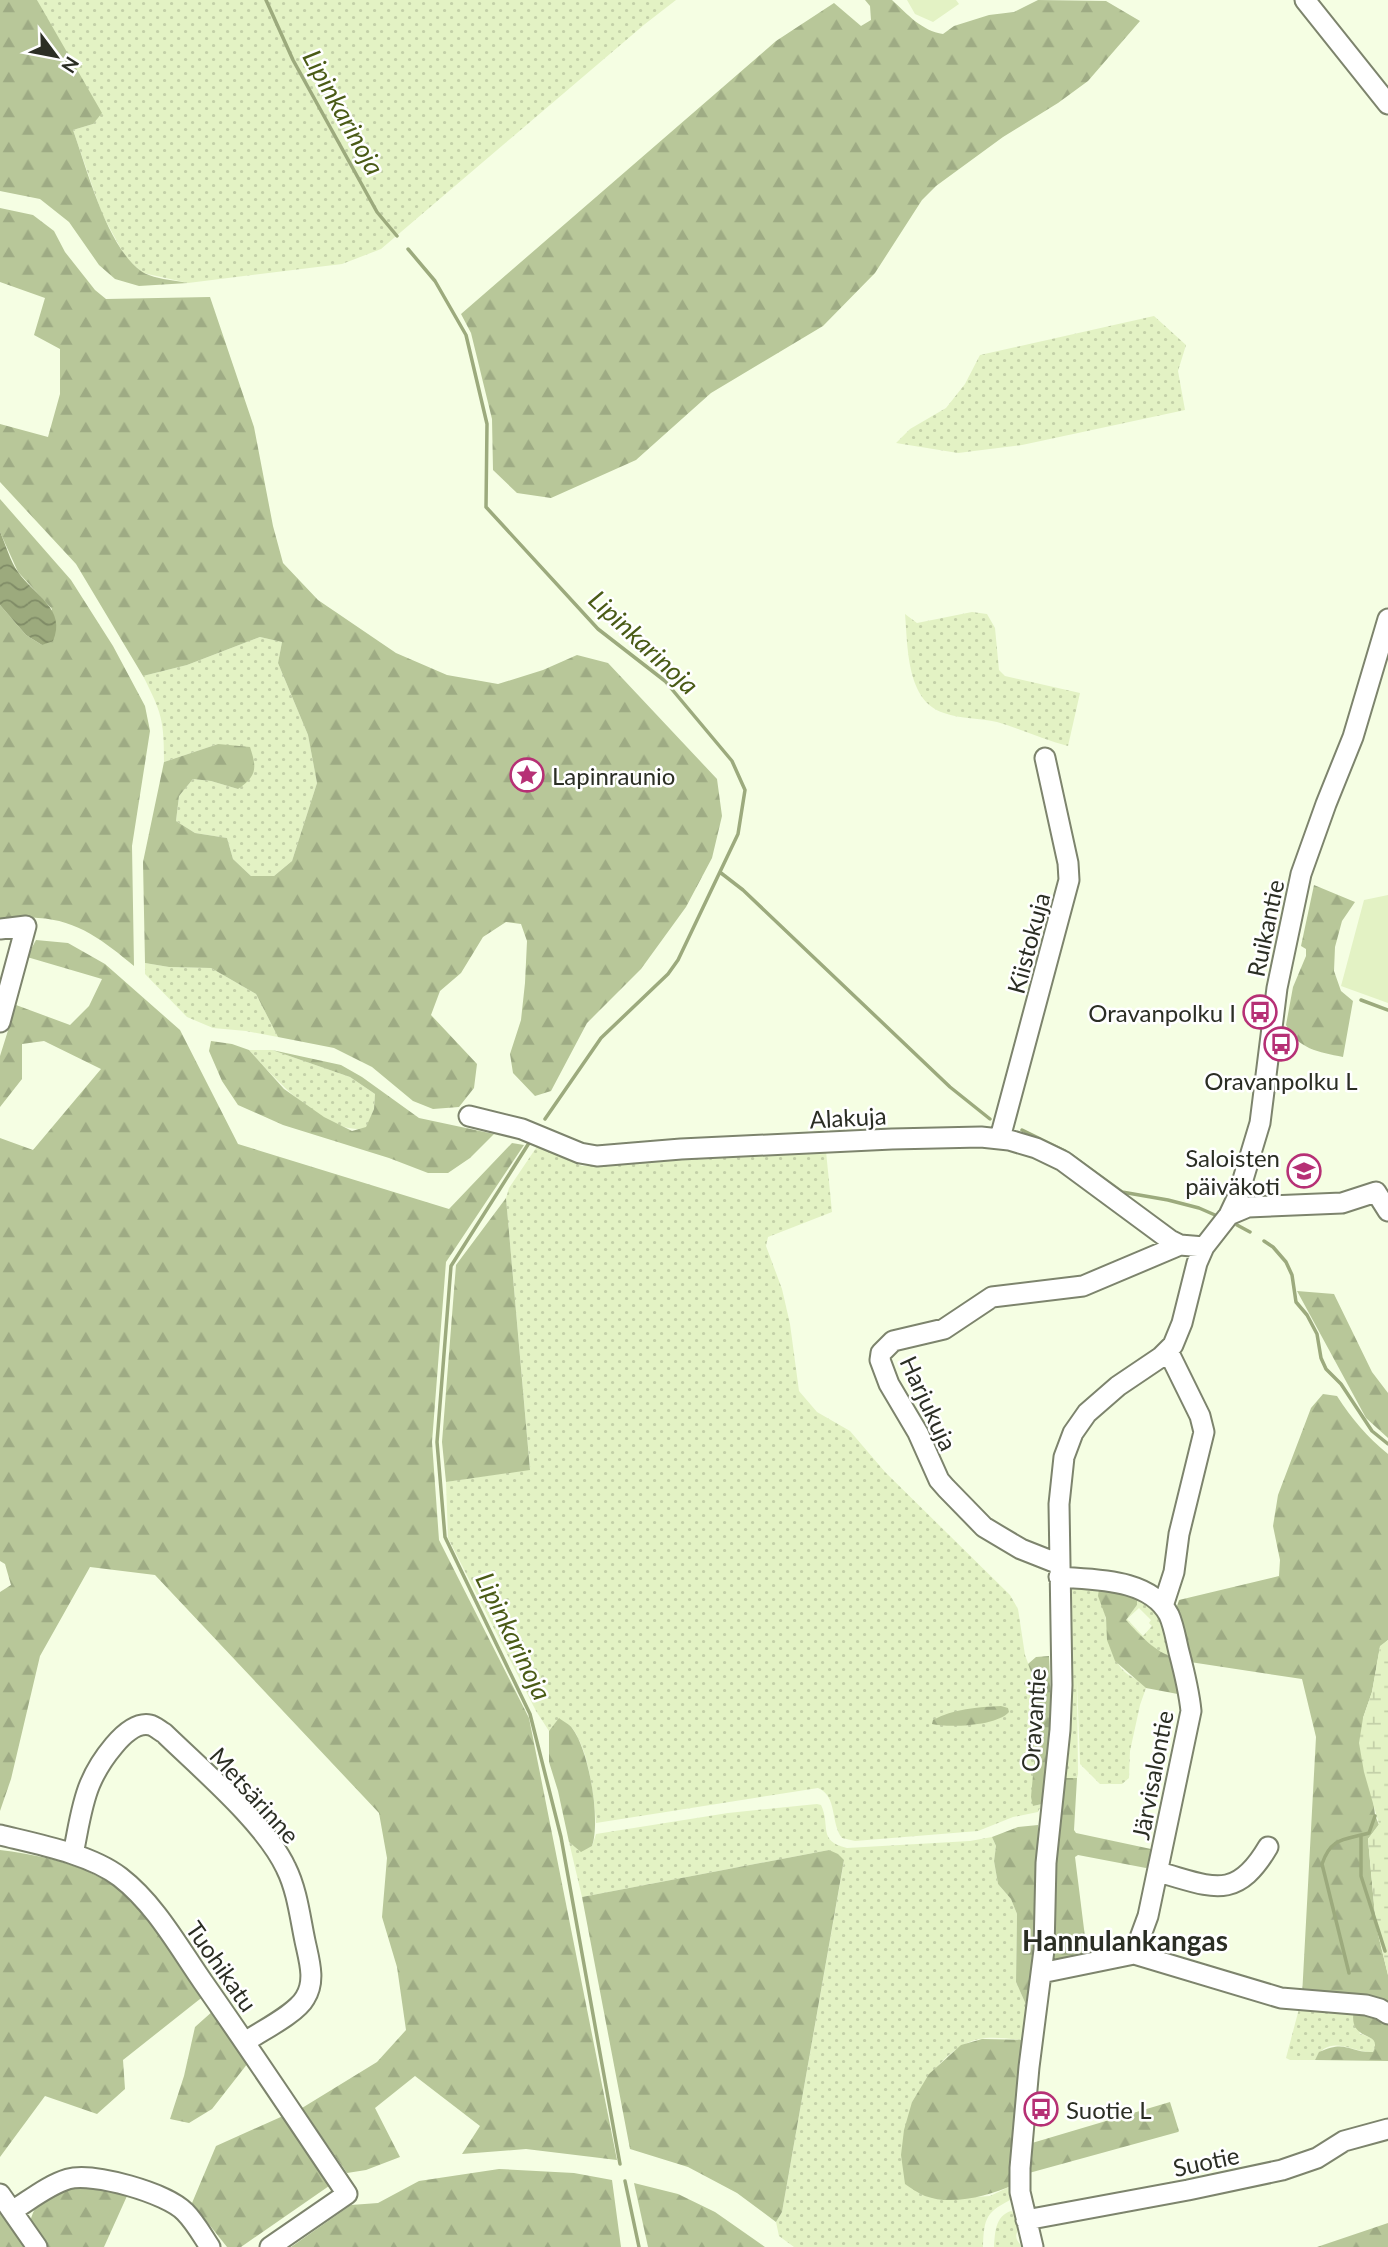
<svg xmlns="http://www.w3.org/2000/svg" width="1388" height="2247" font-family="Lato,sans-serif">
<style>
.grass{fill:url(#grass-dots);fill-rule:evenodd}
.forest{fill:url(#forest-firs)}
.wetland{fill:url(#wetland-marsh)}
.pitch{fill:#e3f2c4}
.water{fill:url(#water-waves)}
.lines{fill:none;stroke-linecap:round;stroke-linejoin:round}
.stream{stroke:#9caa7d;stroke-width:3.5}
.minor-casing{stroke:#7d846d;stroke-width:23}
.minor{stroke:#fff;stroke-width:19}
.labels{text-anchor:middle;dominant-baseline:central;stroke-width:5;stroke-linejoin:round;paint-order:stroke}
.poi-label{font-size:24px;fill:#2b2e24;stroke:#fff;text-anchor:start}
.street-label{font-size:24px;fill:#2b2e24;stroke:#fff}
.water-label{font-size:26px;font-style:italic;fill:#4a5b16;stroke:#fff}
.quarter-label{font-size:28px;font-weight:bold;fill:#2b2e24;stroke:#fff}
</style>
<defs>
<pattern id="grass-dots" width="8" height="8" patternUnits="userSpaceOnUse" patternTransform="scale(1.75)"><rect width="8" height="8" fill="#e3f2c4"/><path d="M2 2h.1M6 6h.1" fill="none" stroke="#c3d0a8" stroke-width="1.8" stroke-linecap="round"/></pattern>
<pattern id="forest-firs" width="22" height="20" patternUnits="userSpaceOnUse" patternTransform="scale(1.75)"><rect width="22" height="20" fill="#b8c799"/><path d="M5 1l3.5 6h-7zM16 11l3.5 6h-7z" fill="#9eab84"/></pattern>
<pattern id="wetland-marsh" width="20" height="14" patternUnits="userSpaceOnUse" patternTransform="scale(1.75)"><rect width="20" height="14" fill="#e3f2c4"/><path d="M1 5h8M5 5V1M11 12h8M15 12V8" fill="none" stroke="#c3d0a8"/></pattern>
<pattern id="water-waves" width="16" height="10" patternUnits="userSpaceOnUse" patternTransform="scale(1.75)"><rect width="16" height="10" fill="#9caa7d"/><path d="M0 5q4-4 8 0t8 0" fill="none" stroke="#7f8b66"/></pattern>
</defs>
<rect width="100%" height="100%" fill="#f5fee3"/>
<path class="grass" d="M 37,0 L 676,0 L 645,24 L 381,249 L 342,264 L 188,283 L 143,273 L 126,258 L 102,214 L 73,130 L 93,124 Z
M 1154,316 L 1186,345 L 1178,371 L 1185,410 L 1022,445 L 958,453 L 896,443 L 910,429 L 946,408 L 965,384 L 980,355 Z
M 972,612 L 987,614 L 995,628 L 999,670 L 1005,676 L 1080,693 L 1068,746 C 1044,740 1021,729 997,722 C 980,718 961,719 944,713 C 906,701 908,646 905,614 L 917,623 Z
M 260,637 L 282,642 L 278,663 L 308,735 L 317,783 L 292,861 L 274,876 L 251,876 L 233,859 L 227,838 L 195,833 L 176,821 L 179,796 L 193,779 L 211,781 L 238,789 L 218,744 L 164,762 C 164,721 162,713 143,676 L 187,665 Z
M 145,963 L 169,967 L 211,968 L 256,994 L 278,1037 L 246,1031 L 213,1028 L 187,1017 L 145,974 Z
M 249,1050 L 272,1050 L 350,1077 L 375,1094 L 374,1109 L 366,1128 C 327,1137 273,1077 249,1050 Z
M 538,1145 L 582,1166 L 826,1151 L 832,1212 L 768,1237 L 766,1246 L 782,1289 L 790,1324 L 799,1391 L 817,1412 L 850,1431 L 885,1472 L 1010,1595 L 1018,1609 L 1025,1655 L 1036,1685 L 1037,1731 L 1033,1806 L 1042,1804 L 1038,1812 L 1013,1817 L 978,1831 L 855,1841 L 842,1838 C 830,1822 838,1797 818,1788 L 596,1823 C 594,1796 589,1752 573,1729 C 570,1725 563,1722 559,1719 L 549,1731 L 536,1711 L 448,1538 L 446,1482 L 530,1469 L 506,1198 L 509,1188 Z
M 1073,1586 L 1099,1589 C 1098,1597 1102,1602 1104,1610 C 1109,1631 1108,1650 1121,1668 C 1128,1677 1140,1679 1146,1688 L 1140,1705 L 1130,1751 L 1129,1778 L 1122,1784 L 1100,1784 L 1080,1764 L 1077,1680 L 1078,1774 L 1077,1778 L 1063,1778 L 1069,1590 Z
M 1137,1596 L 1161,1612 L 1175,1658 C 1155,1653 1140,1635 1126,1620 L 1137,1605 ZM 1139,1608 L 1151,1620 L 1149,1623 L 1152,1626 L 1143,1636 L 1127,1619 Z
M 817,1804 L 821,1805 C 831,1826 817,1841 847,1848 L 970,1841 L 992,1837 L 996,1846 L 994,1861 L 998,1884 L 1011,1899 L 1017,1914 L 1016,1982 L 1027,2007 L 1024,2040 C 1010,2039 993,2036 979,2039 C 948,2046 928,2077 912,2102 L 946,2199 L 990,2196 L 1013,2185 L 1014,2198 C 986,2212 984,2217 983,2247 L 794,2247 L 779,2236 L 776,2222 L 782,2212 L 844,1861 L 829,1850 L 582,1897 L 569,1842 L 581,1851 L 592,1846 L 596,1834 L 728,1813 Z
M 1300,2005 L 1354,2010 L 1360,2034 C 1370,2037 1380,2039 1373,2052 C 1352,2053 1329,2032 1315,2060 L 1290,2060 L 1286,2058 Z
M 1011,2211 L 1016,2214 L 1019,2228 C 1014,2237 1016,2239 1022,2247 L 994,2247 C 995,2233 995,2216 1011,2211 Z"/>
<path class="forest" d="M 0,0 L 37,0 L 102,113 L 93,124 L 73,130 C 87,169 107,247 141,271 C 152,279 174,280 188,283 L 139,286 L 115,279 L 99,265 L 69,222 L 40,199 L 0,191 Z
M 865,0 L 892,0 C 907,14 922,31 943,34 L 954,26 L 989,15 L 1014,12 L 1038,0 L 1106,1 L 1140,21 L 1088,81 L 1058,103 L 1003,137 L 936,186 L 922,200 L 875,273 L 823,326 L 711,393 L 636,460 L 551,498 L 517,493 L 493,470 L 492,419 L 471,333 L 461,314 L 776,41 L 834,3 L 861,26 L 871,20 L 870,6 Z
M 0,208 L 33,215 L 54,231 L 65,252 L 95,290 L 106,299 L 210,297 L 254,427 L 273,526 L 283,563 L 318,600 L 396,653 L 447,675 L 498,684 L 543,670 L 577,655 L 608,663 L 717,779 L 722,816 L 712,858 L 686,907 L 641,969 L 587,1023 L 551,1091 L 535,1096 L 513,1073 L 510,1054 L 521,1020 L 525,983 L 527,941 L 521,924 L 506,922 L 483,937 L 461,973 L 440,991 L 431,1015 L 477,1064 L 474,1088 L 459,1107 L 433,1109 L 413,1101 L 372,1067 L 334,1048 L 278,1037 L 256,994 L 211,968 L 169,967 L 145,963 L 143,862 L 164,762 L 218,744 L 250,747 C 257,768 257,776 238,789 L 211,781 L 193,779 L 179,796 L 176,821 L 195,833 L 227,838 L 233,859 L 251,876 L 274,876 L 292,861 L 317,783 L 308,735 L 278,663 L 282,642 L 260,637 L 187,665 L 143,676 L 76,564 L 0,482 L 0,424 L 48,437 L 60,394 L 60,349 L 34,335 L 45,298 L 0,282 Z
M 0,499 L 71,580 L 113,646 L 145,706 L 150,731 L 132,846 L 134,966 C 105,942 78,920 38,918 C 26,917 12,920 0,922 L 0,605 L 26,635 L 42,645 L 52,609 L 18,572 L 0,532 Z
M 1314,885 L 1355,902 L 1342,921 L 1335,947 L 1334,971 L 1341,991 L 1353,1001 L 1343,1057 C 1319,1052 1297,1049 1286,1025 L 1293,987 L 1306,956 L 1306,949 L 1301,946 Z
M 36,940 L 68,943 L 105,964 L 180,1030 L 238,1144 L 449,1209 L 512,1143 L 524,1145 L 446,1262 L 432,1442 L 439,1540 L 529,1718 L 617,2160 L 526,2149 L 462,2154 L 480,2126 L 415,2076 L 375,2108 L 400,2157 L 366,2170 L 347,2173 L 302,2108 L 377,2062 L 406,2030 L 397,1967 L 382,1917 L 387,1858 L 379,1813 L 155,1575 L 90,1567 L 40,1656 L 11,1779 L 0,1811 L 0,1592 L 11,1585 L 5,1564 L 0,1561 L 0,1138 L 33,1150 L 101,1069 L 44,1041 L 22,1044 L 22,1079 L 0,1107 L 0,1056 L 16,1005 L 70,1025 L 89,1006 L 102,979 L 27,957 Z
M 211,1041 L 232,1044 L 249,1050 L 284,1089 L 324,1117 L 352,1131 L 366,1127 L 374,1109 L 375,1094 L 350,1077 L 272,1050 L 341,1065 L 362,1077 L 419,1118 L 494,1134 L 470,1158 L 448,1173 L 428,1173 L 389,1158 L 283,1125 L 238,1105 L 222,1081 L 209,1051 Z
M 506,1198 L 530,1470 L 446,1482 L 442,1442 L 456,1265 Z
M 1297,1291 L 1334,1294 L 1372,1372 L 1388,1393 L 1388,1438 L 1366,1418 Z
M 1323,1394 L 1337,1396 C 1352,1419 1367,1437 1388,1454 L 1388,1640 L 1380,1647 L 1372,1692 L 1363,1718 L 1375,1815 L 1379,1825 L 1368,1839 L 1376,1926 L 1388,1975 L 1388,2007 L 1302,1996 L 1316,1737 L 1302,1679 L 1190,1662 L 1175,1612 L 1179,1600 L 1279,1576 L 1280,1560 L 1273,1526 L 1278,1495 L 1311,1408 Z
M 1108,1586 L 1137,1596 L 1137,1605 L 1126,1620 C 1140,1635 1155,1652 1175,1658 L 1183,1695 L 1146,1688 L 1115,1661 L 1107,1640 L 1106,1618 L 1098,1596 L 1099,1589 Z
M 1049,1656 L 1052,1723 L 1042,1804 L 1033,1806 L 1031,1797 L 1037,1731 L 1036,1685 L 1028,1664 L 1036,1657 Z
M 1001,1706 L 1008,1708 L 1009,1712 C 997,1726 949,1728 932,1724 L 933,1720 C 953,1709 978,1707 1001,1706 Z
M 559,1718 C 563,1721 570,1725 572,1728 C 589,1750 601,1820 592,1846 L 581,1852 L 569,1842 L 558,1791 L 549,1762 L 549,1731 Z
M 1063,1778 L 1077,1778 L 1074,1830 L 1076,1833 L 1151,1849 L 1153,1851 L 1150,1866 L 1146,1868 L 1078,1855 L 1075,1857 L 1087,1953 L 1085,1958 L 1056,1961 L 1050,1957 L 1052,1862 Z
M 1038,1825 L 1037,1925 L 1027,2007 L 1016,1982 L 1017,1914 L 1011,1899 L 998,1884 L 994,1861 L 996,1846 L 992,1837 L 1018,1827 Z
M 0,1850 C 31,1854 65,1860 93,1874 C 141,1895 175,1954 205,1995 L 123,2060 L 125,2089 L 97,2114 L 45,2096 L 0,2157 Z
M 829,1850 L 838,1854 L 844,1860 L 782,2212 L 776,2222 L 737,2193 L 688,2167 L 630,2149 L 582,1897 Z
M 214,2010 L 248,2063 L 212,2109 L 189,2123 L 170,2119 L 184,2076 L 195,2027 Z
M 1354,2010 L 1388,2022 L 1388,2061 L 1315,2060 L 1319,2052 C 1347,2039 1349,2053 1373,2052 C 1384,2029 1347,2044 1354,2010 Z
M 982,2039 L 1024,2040 L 1013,2185 C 988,2196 952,2206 925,2196 C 918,2193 911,2188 905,2184 L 901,2155 L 904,2130 L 912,2102 L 929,2074 L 961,2045 Z
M 1170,2102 L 1179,2131 L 1178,2132 L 1029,2173 L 1032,2143 Z
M 283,2116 L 329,2186 L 241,2247 L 227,2247 L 192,2203 L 216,2146 Z
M 499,2169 L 574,2173 L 612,2180 L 621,2247 L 291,2247 L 351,2205 L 378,2203 L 419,2181 Z
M 634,2183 L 678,2194 L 715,2212 L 765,2247 L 648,2247 Z
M 98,2184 L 127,2196 L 104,2247 L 47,2247 L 30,2224 C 35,2190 70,2185 98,2184 Z
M 0,2207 L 26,2247 L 0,2247 Z
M 1388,2223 L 1388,2247 L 1317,2247 Z"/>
<path class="wetland" d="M 1388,1640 L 1388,1975 L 1376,1926 L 1368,1839 L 1379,1824 L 1364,1772 L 1359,1743 L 1363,1718 L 1372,1692 L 1380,1646 Z"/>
<path class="pitch" d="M 907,0 L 956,0 L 959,4 L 933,22 L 915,14 Z
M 1388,895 L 1388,1003 L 1341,986 L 1364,900 Z"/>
<path class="water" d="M 0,532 C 6,545 10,561 18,572 C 34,595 67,609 53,641 L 42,645 L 26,635 L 0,605 Z"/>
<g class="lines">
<path class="stream" d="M 266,0 L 293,60 L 377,212 L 397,236
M 408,249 L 435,281 L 466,335 L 487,424 L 486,507 L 598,629 L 665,681 L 732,761 L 745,790 L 738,834 L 678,960 L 668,974 L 601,1038 L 545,1119
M 721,873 L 743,890 L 950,1087 L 990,1119
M 1361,1000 L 1388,1010
M 1022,1130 L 1065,1151
M 529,1143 L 451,1266 L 437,1442 L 445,1537 L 530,1714 L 561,1837 L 620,2164
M 1071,1155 L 1122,1192 L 1168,1200 L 1199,1208 L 1215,1215
M 1237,1225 L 1250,1232
M 1264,1241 L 1273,1247 L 1286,1262 L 1292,1275 L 1296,1302 L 1307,1315 L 1317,1334 L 1321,1358 L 1326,1369 L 1341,1384 L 1372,1431 L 1388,1444
M 1361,1835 L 1361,1876 L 1385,1951
M 1349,1973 L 1322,1864 C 1331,1837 1344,1840 1369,1833 L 1375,1816
M 625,2181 L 639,2247"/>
<defs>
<path id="minor" d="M 1305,0 L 1388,104
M 0,929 L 26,926 L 0,1022
M 469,1116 L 522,1129 L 580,1153 L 597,1156 L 681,1149 L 892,1139 L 981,1137 L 1009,1140 L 1036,1148 L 1063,1161 L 1170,1240 L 1180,1245 L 1204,1247
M 1000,1138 L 1069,880 L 1068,863 L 1045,758
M 1229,1215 L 1248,1207 L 1342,1203 L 1376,1192 L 1388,1211
M 1059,1564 L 1021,1549 L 984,1527 L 946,1488 L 939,1480 L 918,1433 L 889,1384 L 880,1360 L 881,1353 L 893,1341 L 944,1329 L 992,1297 L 1083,1286 L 1180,1245
M 1163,1606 L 1174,1572 L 1179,1534 L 1204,1432 L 1200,1416 L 1168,1351
M 0,1835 C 37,1844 90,1854 120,1877 C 155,1904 178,1946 203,1982 C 252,2052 299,2123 347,2194 L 270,2247
M 73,1854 C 78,1831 81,1805 90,1784 C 98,1765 126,1720 150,1725 C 155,1726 160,1731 164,1733 C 201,1769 265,1823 286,1868 C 297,1890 300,1917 305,1941 C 309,1960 316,1981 305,1998 C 296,2014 261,2031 245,2042
M 1158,1872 C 1211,1886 1235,1903 1268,1847
M 1134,1954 L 1281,1998 L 1366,2005 L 1380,2009 L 1388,2014
M 1041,1973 L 1134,1954 L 1148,1916 L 1191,1711 C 1189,1691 1184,1671 1179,1652 C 1176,1640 1174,1626 1169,1615 C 1150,1578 1094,1580 1059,1577
M 0,2194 L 37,2247
M 12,2211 C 30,2200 48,2185 68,2179 C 93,2172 167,2193 185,2212 C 195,2222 202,2235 210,2247
M 1026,2220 L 1188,2190 L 1282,2170 L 1317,2158 L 1344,2141 L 1388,2129
M 1033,2247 L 1020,2192 L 1020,2168 L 1029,2067 L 1044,1950 L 1046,1863 L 1060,1730 L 1062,1685 L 1059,1504 L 1064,1457 L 1073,1433 L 1087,1413 L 1118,1386 L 1161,1357 L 1173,1345 L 1182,1323 L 1197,1263 L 1204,1247 L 1229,1215 L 1238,1196 L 1260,1123 L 1277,988 L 1301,874 L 1326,804 L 1353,737 L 1388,619"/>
</defs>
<use href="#minor" class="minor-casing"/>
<use href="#minor" class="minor"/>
</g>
<defs>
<symbol id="sight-ring" viewBox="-11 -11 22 22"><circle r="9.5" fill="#fff" stroke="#b63075" stroke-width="1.5"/><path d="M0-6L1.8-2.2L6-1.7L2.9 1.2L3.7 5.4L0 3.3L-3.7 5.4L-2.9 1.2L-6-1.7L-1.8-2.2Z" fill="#b63075"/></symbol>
<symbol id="bus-ring" viewBox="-11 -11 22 22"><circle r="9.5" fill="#fff" stroke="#b63075" stroke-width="1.5"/><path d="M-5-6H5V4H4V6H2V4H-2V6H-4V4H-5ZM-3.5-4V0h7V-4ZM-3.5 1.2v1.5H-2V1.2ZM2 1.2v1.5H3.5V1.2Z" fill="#b63075"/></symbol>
<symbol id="school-ring" viewBox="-11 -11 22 22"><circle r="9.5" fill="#fff" stroke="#b63075" stroke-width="1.5"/><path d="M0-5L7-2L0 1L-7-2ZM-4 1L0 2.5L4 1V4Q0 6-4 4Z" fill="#b63075"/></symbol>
</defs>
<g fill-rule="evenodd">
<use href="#sight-ring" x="508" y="756" width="38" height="38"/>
<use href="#bus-ring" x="1241" y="993" width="38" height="38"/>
<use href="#bus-ring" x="1262" y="1025" width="38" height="38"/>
<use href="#school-ring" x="1285" y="1152" width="38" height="38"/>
<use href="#bus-ring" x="1022" y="2090" width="38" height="38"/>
</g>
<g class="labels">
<g class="poi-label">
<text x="552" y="775">Lapinraunio</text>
<text x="1236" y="1012" text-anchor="end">Oravanpolku I</text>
<text x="1281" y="1080" text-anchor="middle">Oravanpolku L</text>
<text x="1280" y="1157" text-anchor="end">Saloisten<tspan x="1280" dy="28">päiväkoti</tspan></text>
<text x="1066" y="2109">Suotie L</text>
</g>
<g class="street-label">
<text transform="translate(1265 928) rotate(-78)">Ruikantie</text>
<text transform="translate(1028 943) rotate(-75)">Kiistokuja</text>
<text transform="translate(848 1117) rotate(-3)">Alakuja</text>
<text transform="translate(929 1403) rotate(65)">Harjukuja</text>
<text transform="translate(1033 1720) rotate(-86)">Oravantie</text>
<text transform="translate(1152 1775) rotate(-79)">Järvisalontie</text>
<text transform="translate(255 1795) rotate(48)">Metsärinne</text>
<text transform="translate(222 1966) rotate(55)">Tuohikatu</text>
<text transform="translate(1206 2161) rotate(-12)">Suotie</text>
</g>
<g class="water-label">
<text transform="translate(344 112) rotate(61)">Lipinkarinoja</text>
<text transform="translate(644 642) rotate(43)">Lipinkarinoja</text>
<text transform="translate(514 1636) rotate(64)">Lipinkarinoja</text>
</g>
<g class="quarter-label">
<text x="1125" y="1940">Hannulankangas</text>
</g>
</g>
<g transform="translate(56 56) rotate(122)" stroke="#ffffff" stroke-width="5" paint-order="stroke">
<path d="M0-5L12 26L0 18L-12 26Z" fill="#2b2e24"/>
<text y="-10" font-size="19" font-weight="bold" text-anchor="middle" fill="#2b2e24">N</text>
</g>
</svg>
